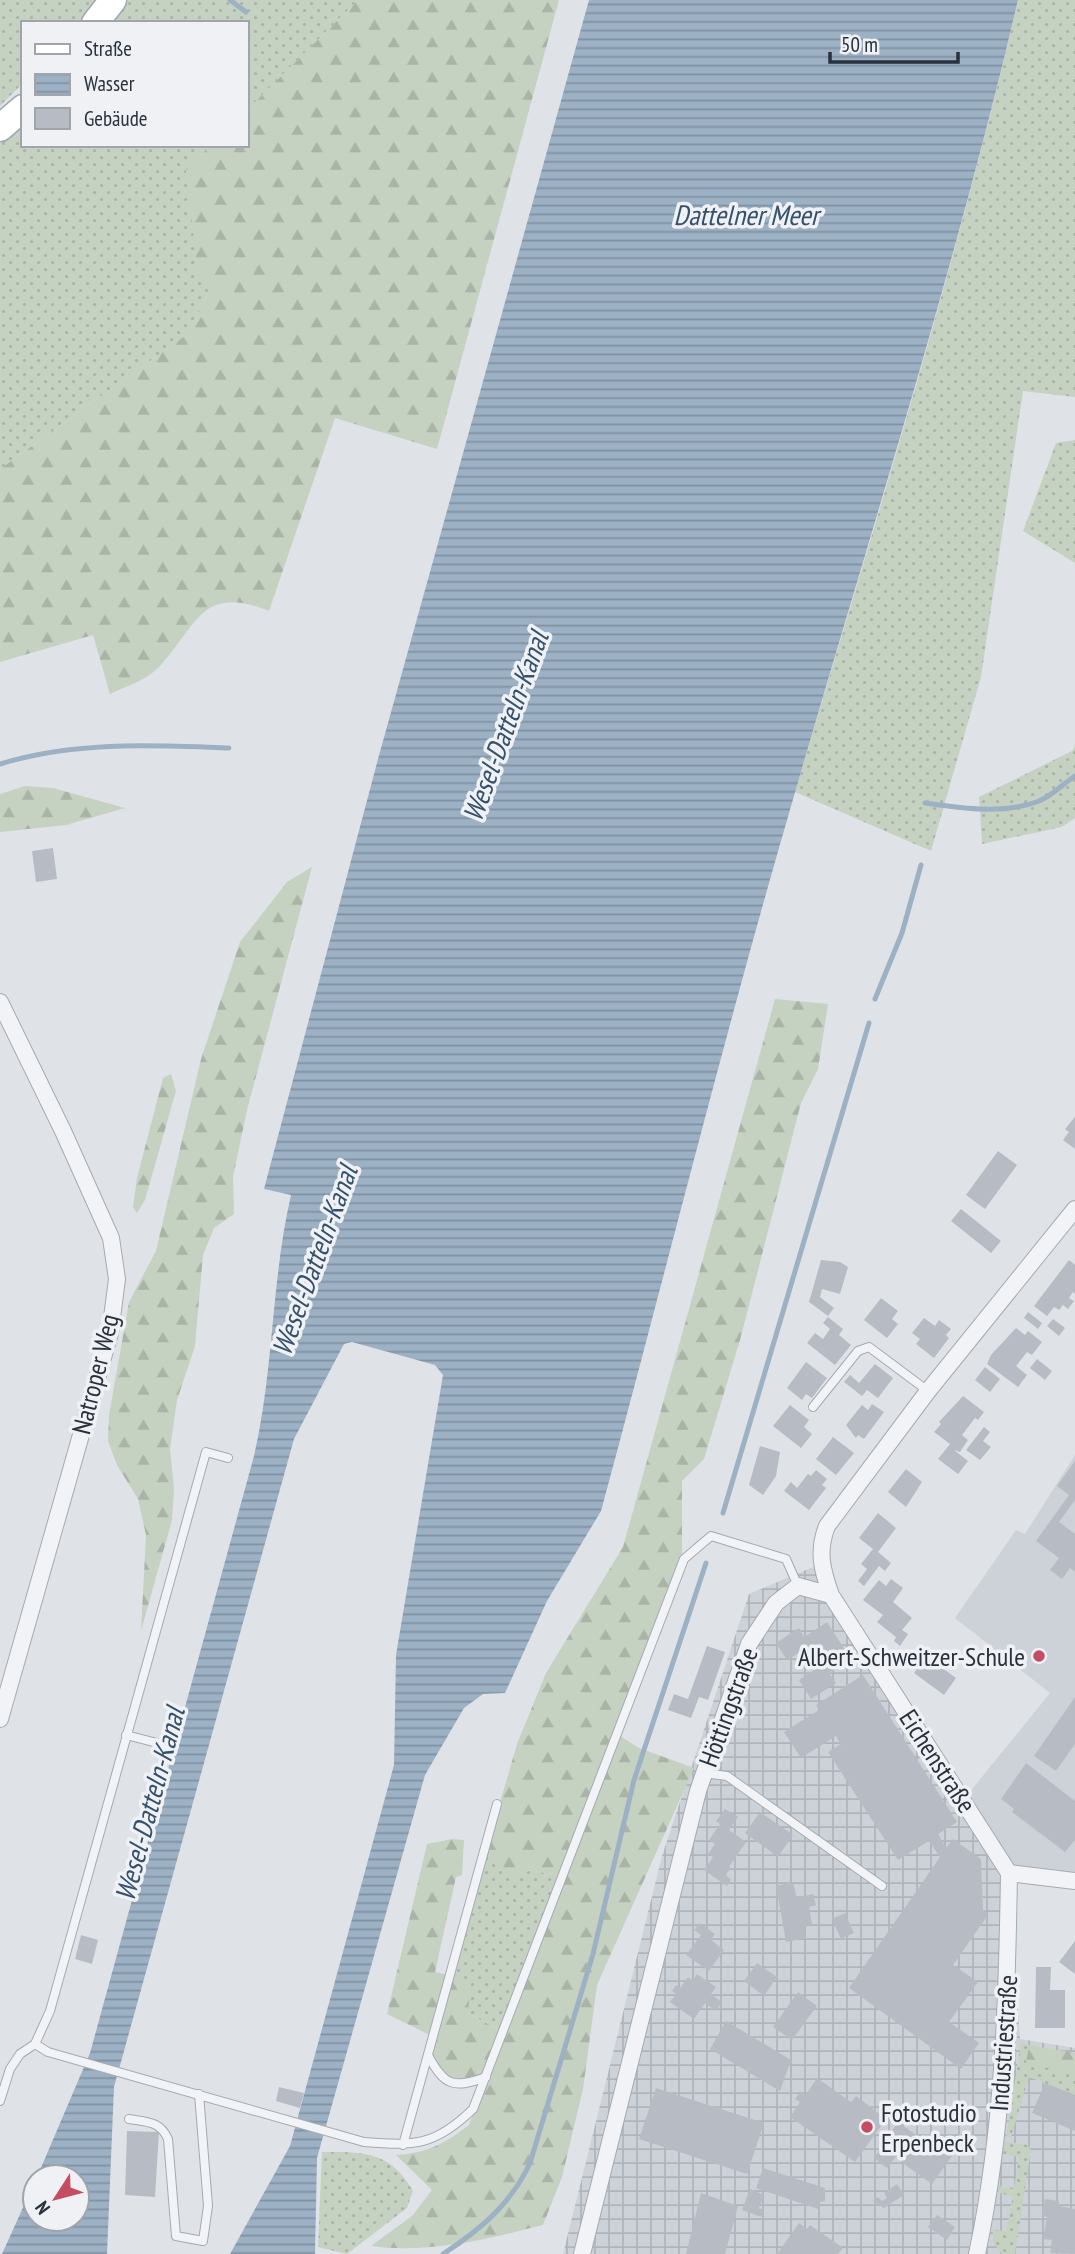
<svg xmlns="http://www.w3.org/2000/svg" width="1075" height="2254" font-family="'PT Sans Narrow',sans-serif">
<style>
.built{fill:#cdd2d9}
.industrial{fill:url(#industrial-grid)}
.grass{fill:url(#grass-dots)}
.forest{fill:url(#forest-firs)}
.water{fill:url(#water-rules)}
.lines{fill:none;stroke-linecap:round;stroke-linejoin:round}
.stream{stroke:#9db1c5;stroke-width:5}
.building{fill:#b7bcc4}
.service-casing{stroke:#a5aab1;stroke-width:10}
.minor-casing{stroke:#a5aab1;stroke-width:18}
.primary-casing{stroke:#9fa7b2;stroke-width:29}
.service{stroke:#f2f3f6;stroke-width:8}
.minor{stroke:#f2f3f6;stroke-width:16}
.primary{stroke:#fff;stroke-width:26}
.poi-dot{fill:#c44d62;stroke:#eff1f5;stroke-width:2.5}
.labels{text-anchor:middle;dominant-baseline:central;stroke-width:7;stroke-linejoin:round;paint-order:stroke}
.street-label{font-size:26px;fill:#29313d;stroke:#eff1f5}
.poi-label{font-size:26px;fill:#29313d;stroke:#eff1f5;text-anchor:end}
.water-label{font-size:28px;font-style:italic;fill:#36516e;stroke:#eff1f5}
</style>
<defs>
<pattern id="industrial-grid" width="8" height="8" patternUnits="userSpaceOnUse" patternTransform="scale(1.75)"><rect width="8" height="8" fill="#cdd2d9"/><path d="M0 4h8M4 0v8" fill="none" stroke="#b0b5bb"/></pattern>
<pattern id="grass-dots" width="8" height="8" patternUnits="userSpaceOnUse" patternTransform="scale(1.75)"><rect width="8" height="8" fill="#c5d1c1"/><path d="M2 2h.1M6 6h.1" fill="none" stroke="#a9b4a7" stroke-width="1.8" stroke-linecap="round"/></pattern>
<pattern id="forest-firs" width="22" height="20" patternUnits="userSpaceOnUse" patternTransform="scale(1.75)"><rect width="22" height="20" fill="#c5d1c1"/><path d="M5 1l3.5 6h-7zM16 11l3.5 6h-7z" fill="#a9b4a7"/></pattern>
<pattern id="water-rules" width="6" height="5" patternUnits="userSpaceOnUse" patternTransform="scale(1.75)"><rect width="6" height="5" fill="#9db1c5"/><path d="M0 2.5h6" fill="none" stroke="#8091a1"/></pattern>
</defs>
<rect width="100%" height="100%" fill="#dfe3e7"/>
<path class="built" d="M 1075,1455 L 1075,1878 L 1010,1872 L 964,1799 L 1050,1693 L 955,1618 L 1016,1530 L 1025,1534 Z"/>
<path class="industrial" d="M 813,1567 L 1008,1874 L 1020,2039 L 1075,2048 L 1075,2254 L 563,2254 L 662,1856 L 749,1594 Z"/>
<path class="grass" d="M 0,0 L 97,0 L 80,23 L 23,23 L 23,83 L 0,106 Z
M 128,0 L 358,0 L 247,110 L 247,23 L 112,23 Z
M 1018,0 L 1075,0 L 1075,397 L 1023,391 L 981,677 L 931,851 L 795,792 C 873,529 956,267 1018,0 Z
M 23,123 L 23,145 L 211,145 L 186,169 L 209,289 L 189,333 L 0,469 L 0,143 Z
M 1075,440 L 1075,563 L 1023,531 L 1056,443 Z
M 1075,746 L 1075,818 L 1062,827 L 982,844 L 979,797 L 1072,751 Z
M 486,1851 L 525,1870 L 561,1875 L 501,2031 L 468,2013 L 452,1977 Z
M 1021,2043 L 1029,2045 L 1027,2063 L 1075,2074 L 1075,2095 L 1029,2077 L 1011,2137 L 1006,2138 Z
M 1005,2141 L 1027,2145 L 1031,2150 L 1015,2254 L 1002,2254 L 993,2242 L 993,2230 L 1006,2231 L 1013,2196 L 998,2193 L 999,2186 L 1014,2188 L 1019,2157 L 1003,2154 Z
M 322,2152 C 364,2152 390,2151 413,2191 L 407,2208 L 347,2254 L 318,2247 Z"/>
<path class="forest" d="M 358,0 L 559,0 L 437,449 L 335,418 L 269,611 C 200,583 197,627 158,668 C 146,680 125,687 110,694 L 93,635 L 0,662 L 0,469 L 189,333 L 209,289 L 198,274 L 186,169 L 211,145 L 247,145 L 247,110 Z
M 25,786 L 53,788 L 125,808 L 66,825 L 0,832 L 0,794 Z
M 312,867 L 247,1110 L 233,1177 L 234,1214 L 214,1228 L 203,1255 L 195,1346 L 177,1400 L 170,1449 L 174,1489 L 172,1520 L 141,1631 L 146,1535 L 138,1499 L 117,1465 L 108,1441 L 109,1415 L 129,1302 L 156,1251 L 201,1059 L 240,942 L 287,882 Z
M 775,999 L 828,1004 L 818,1069 L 801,1103 L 740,1340 L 704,1459 L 682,1481 L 682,1557 L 561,1875 L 525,1870 L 513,1875 L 486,1851 L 517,1744 L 546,1673 L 623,1547 Z
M 171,1074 L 176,1091 L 145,1200 L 137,1213 L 133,1207 L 137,1178 L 163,1078 Z
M 620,1736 L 639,1748 L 694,1768 L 597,1985 L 583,2089 L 562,2177 L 543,2225 C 488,2239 427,2254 371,2246 L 412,2216 L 432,2190 L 396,2155 C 427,2153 444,2144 469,2125 Z
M 452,1839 L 464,1840 L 462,1875 L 456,1877 L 435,1972 L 471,1980 L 468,2013 L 501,2031 L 483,2074 L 466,2083 L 448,2080 L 430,2055 L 434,2037 L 387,2014 L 427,1844 Z
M 1029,2045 L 1075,2053 L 1075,2074 L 1026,2063 Z"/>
<path class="water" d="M 589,0 L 1018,0 C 956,266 872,526 796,789 C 726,1028 666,1271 601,1511 L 547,1601 L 505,1693 L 483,1694 L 464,1708 L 425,1775 L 317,2158 L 315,2254 L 230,2254 L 290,2146 L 394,1765 L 396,1655 L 443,1375 L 435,1365 L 352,1342 L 344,1344 L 294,1439 L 114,2087 L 107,2254 L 2,2254 L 35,2181 L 35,2219 L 77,2219 L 77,2177 L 37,2177 L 90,2053 L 254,1456 C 274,1370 271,1281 291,1195 L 264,1189 L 378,759 Z"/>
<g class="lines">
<path class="stream" d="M 230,0 L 246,12
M 0,764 C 74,741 152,745 229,748
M 925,803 C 960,808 1004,815 1039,801 C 1052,796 1064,783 1075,776
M 875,999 L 902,933 L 921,865
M 723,1513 L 869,1023
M 443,2254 C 480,2230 511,2204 530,2163 L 593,1954 L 634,1780 L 706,1563"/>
</g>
<path class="building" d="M 53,848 L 57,879 L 36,882 L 32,851 Z
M 1075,1117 L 1075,1149 L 1063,1140 L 1069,1132 L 1065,1129 Z
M 998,1151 L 1017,1165 L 985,1209 L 966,1195 Z
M 961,1209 L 1001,1241 L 991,1253 L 951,1221 Z
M 821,1260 L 840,1262 L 848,1267 L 840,1294 L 822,1289 L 820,1297 L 834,1308 L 828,1316 L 809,1302 Z
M 1069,1260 L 1075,1265 L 1075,1294 L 1073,1292 L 1069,1298 L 1074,1301 L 1068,1309 L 1063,1305 L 1059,1310 L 1054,1307 L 1047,1316 L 1034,1306 Z
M 881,1298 L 898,1311 L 892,1319 L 898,1324 L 887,1338 L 864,1320 Z
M 1028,1312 L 1042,1323 L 1038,1329 L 1024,1318 Z
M 828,1317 L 843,1329 L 839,1335 L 851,1345 L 835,1365 L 807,1343 L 815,1333 L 823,1339 L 830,1329 L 823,1323 Z
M 924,1318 L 935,1326 L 939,1320 L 951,1329 L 946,1335 L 949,1338 L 934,1358 L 916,1344 L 920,1339 L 912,1333 Z
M 1053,1319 L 1065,1328 L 1059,1336 L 1047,1326 Z
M 1016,1328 L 1025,1335 L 1028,1331 L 1042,1342 L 1032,1355 L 1027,1352 L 1016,1366 L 1027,1375 L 1018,1387 L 987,1364 L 991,1355 Z
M 1037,1359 L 1052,1371 L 1045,1380 L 1030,1368 Z
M 806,1362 L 827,1378 L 812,1398 L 806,1394 L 802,1400 L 787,1388 Z
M 875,1364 L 893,1378 L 878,1398 L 867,1390 L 862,1396 L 844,1382 L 850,1375 L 859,1383 Z
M 985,1367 L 1000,1379 L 990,1392 L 975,1380 Z
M 963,1396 L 984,1412 L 978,1420 L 975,1418 L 962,1435 L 968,1440 L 960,1452 L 954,1450 L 968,1461 L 958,1474 L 938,1459 L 950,1444 L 934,1432 L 941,1424 L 939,1422 Z
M 872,1404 L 884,1412 L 864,1439 L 858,1435 L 856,1438 L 846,1425 L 862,1405 L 868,1410 Z
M 790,1405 L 809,1420 L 804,1427 L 812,1434 L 801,1448 L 773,1426 Z
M 984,1427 L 990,1432 L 983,1441 L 991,1447 L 980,1460 L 966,1450 Z
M 833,1437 L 854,1453 L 836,1475 L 816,1459 Z
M 760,1446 L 780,1452 L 776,1476 L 763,1495 L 749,1485 Z
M 1075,1461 L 1075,1500 L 1059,1522 L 1075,1534 L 1075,1572 L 1070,1568 L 1062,1579 L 1050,1570 L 1059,1558 L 1036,1541 L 1069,1495 L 1057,1486 Z
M 906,1469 L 922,1482 L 906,1507 L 888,1492 Z
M 816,1470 L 827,1479 L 822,1485 L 826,1488 L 809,1510 L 784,1491 L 791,1482 L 797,1488 L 808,1474 L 811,1476 Z
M 878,1513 L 896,1528 L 878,1552 L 891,1563 L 885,1571 L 879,1566 L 864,1586 L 858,1581 L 867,1569 L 861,1564 L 873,1549 L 859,1538 Z
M 891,1579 L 903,1588 L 893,1602 L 912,1618 L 902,1630 L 908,1634 L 900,1646 L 894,1641 L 896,1637 L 877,1622 L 883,1615 L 863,1600 L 879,1580 L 886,1586 Z
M 827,1622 L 851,1659 L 829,1673 L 836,1683 L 811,1699 L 799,1680 L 817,1668 L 810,1670 L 800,1654 L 805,1649 L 787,1660 L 776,1643 L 799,1628 L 804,1637 Z
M 707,1646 L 725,1652 L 708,1700 L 699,1697 L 691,1718 L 668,1710 L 674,1694 L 688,1699 Z
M 926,1656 L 956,1678 L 944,1695 L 914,1673 Z
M 863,1675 L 957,1822 L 938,1834 L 946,1848 L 953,1839 L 981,1859 L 983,1910 L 988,1915 L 953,1965 L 978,1982 L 949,2022 L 979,2043 L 961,2069 L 849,1988 L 940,1857 L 929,1841 L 898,1860 L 828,1752 L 841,1744 L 836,1736 L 801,1758 L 784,1732 L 819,1710 L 816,1705 Z
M 1075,1697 L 1075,1744 L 1056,1771 L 1034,1756 Z
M 1026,1763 L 1075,1801 L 1075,1840 L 1065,1852 L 1012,1812 L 1014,1809 L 1001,1799 Z
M 725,1809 L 738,1817 L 729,1830 L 746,1842 L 729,1867 L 731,1868 L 726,1875 L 731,1880 L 727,1886 L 704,1870 L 713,1857 L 708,1854 L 715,1844 L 709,1840 L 720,1824 L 716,1821 Z
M 760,1812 L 793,1835 L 778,1857 L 745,1833 Z
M 793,1882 L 797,1898 L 813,1894 L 816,1905 L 809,1907 L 812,1924 L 804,1926 L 806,1938 L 786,1942 L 776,1886 Z
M 845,1913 L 854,1933 L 841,1939 L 832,1919 Z
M 700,1923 L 715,1934 L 711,1940 L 724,1950 L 709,1971 L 686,1955 L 701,1935 L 694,1930 Z
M 81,1935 L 98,1940 L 92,1964 L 75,1959 Z
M 1075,1941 L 1075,1974 L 1059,1962 Z
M 757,1963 L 777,1977 L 764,1996 L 744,1981 Z
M 1036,1967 L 1051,1967 L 1050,1990 L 1065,1990 L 1065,2028 L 1035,2028 Z
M 697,1974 L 716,1987 L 711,1994 L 722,2002 L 716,2011 L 705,2003 L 694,2019 L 670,2002 L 676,1994 L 672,1991 L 676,1985 L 680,1988 L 688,1977 L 693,1981 Z
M 798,1992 L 817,2006 L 792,2040 L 773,2027 Z
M 726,2021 L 791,2060 L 780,2091 L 710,2049 Z
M 817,2078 L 851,2102 L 856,2096 L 886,2119 L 855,2162 L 790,2117 L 800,2102 L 795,2099 L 800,2092 L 805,2096 Z
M 1045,2083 L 1075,2095 L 1075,2131 L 1032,2113 Z
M 279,2087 L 304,2093 L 300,2108 L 276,2101 Z
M 656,2088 L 764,2123 L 747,2174 L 639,2139 Z
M 898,2122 L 919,2137 L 922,2134 L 952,2156 L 932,2184 L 901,2162 L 904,2159 L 898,2154 L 887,2168 L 874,2158 Z
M 127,2131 L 159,2132 L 155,2197 L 125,2195 Z
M 763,2168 L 825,2188 L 825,2201 L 820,2202 L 818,2209 L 756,2188 Z
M 897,2184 L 904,2195 L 884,2208 L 876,2203 L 873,2200 L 878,2197 L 882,2201 L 887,2198 L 884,2193 Z
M 750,2189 L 764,2195 L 759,2208 L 764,2210 L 761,2217 L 742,2210 Z
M 701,2193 L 738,2206 L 725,2254 L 686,2254 Z
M 1045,2199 L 1059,2201 L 1059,2206 L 1075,2209 L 1075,2254 L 1050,2253 L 1052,2240 L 1043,2239 L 1047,2217 L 1042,2216 Z
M 937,2215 L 955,2227 L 947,2240 L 928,2227 Z
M 799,2223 L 807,2229 L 810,2225 L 843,2248 L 838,2254 L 777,2254 Z"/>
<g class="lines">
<defs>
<path id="service" d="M 813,1407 L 858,1351 L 869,1347 L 928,1391
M 126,1735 L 165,1745
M 704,1773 L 727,1776 L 882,1886
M 35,2044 L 48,2052 L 364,2142 C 415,2146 435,2146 473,2109 L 684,1559 L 711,1536 L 786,1559 L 798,1586
M 428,2055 C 444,2086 454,2089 486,2077
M 0,2101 L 10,2069 L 20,2054 L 35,2044 L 50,2011 L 206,1452 L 228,1458
M 129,2119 C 147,2122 160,2121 168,2139 L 176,2236 L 203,2241 L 208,2206 L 199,2094
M 403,2145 L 497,1804"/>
<path id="minor" d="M 0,1002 L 63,1131 L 111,1238 L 117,1279 L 110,1333 L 0,1719
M 1075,1209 L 928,1391 L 827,1526 C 817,1551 822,1570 831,1595 L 1009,1873 L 1075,1881
M 582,2254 L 698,1791 L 749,1644 L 776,1603 L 798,1586 L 831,1595
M 977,2254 C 1004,2128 1007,2001 1009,1873"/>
<path id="primary" d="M 95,23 L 113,0
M 0,128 L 23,108"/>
</defs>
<use href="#service" class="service-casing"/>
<use href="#minor" class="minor-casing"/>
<use href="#primary" class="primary-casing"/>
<use href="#service" class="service"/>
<use href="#minor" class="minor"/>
<use href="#primary" class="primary"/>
</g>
<g class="poi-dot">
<circle cx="1039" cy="1656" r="7"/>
<circle cx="867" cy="2127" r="7"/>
</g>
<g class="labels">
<g class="street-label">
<text transform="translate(95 1374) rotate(-76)">Natroper Weg</text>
<text transform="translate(728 1707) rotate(-70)">Höttingstraße</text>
<text transform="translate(938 1761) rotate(57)">Eichenstraße</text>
<text transform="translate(1003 2043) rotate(-86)">Industriestraße</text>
</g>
<g class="poi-label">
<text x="1025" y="1656">Albert-Schweitzer-Schule</text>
<text x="881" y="2112" text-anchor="start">Fotostudio<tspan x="881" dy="30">Erpenbeck</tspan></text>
</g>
<g class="water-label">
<text x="746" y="214">Dattelner Meer</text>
<text transform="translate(505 726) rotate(-70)">Wesel-Datteln-Kanal</text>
<text transform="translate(314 1260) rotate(-70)">Wesel-Datteln-Kanal</text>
<text transform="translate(149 1804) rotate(-75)">Wesel-Datteln-Kanal</text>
</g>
</g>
<rect x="21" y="21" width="228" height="126" fill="#eff1f5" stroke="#a0a4ab" stroke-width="2"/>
<rect x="35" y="44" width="35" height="10" fill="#ffffff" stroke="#a0a4ab" stroke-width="2"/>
<text x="84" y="56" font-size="21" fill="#29313d">Straße</text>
<rect x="35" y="74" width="35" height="21" fill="url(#water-rules)" stroke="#a0a4ab" stroke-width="2"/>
<text x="84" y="91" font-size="21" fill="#29313d">Wasser</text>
<rect x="35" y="108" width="35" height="21" fill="#b7bcc4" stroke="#a0a4ab" stroke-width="2"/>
<text x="84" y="126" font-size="21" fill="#29313d">Gebäude</text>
<g transform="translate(56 2198) rotate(234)"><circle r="33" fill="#eff1f5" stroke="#a0a4ab" stroke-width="2"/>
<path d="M0-5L12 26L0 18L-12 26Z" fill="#c44d62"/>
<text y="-10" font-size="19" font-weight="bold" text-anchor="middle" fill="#29313d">N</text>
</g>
<path d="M830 52v10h128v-10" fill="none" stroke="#29313d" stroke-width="3.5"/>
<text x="841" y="52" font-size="21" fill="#29313d" stroke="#eff1f5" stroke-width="5" paint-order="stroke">50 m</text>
</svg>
